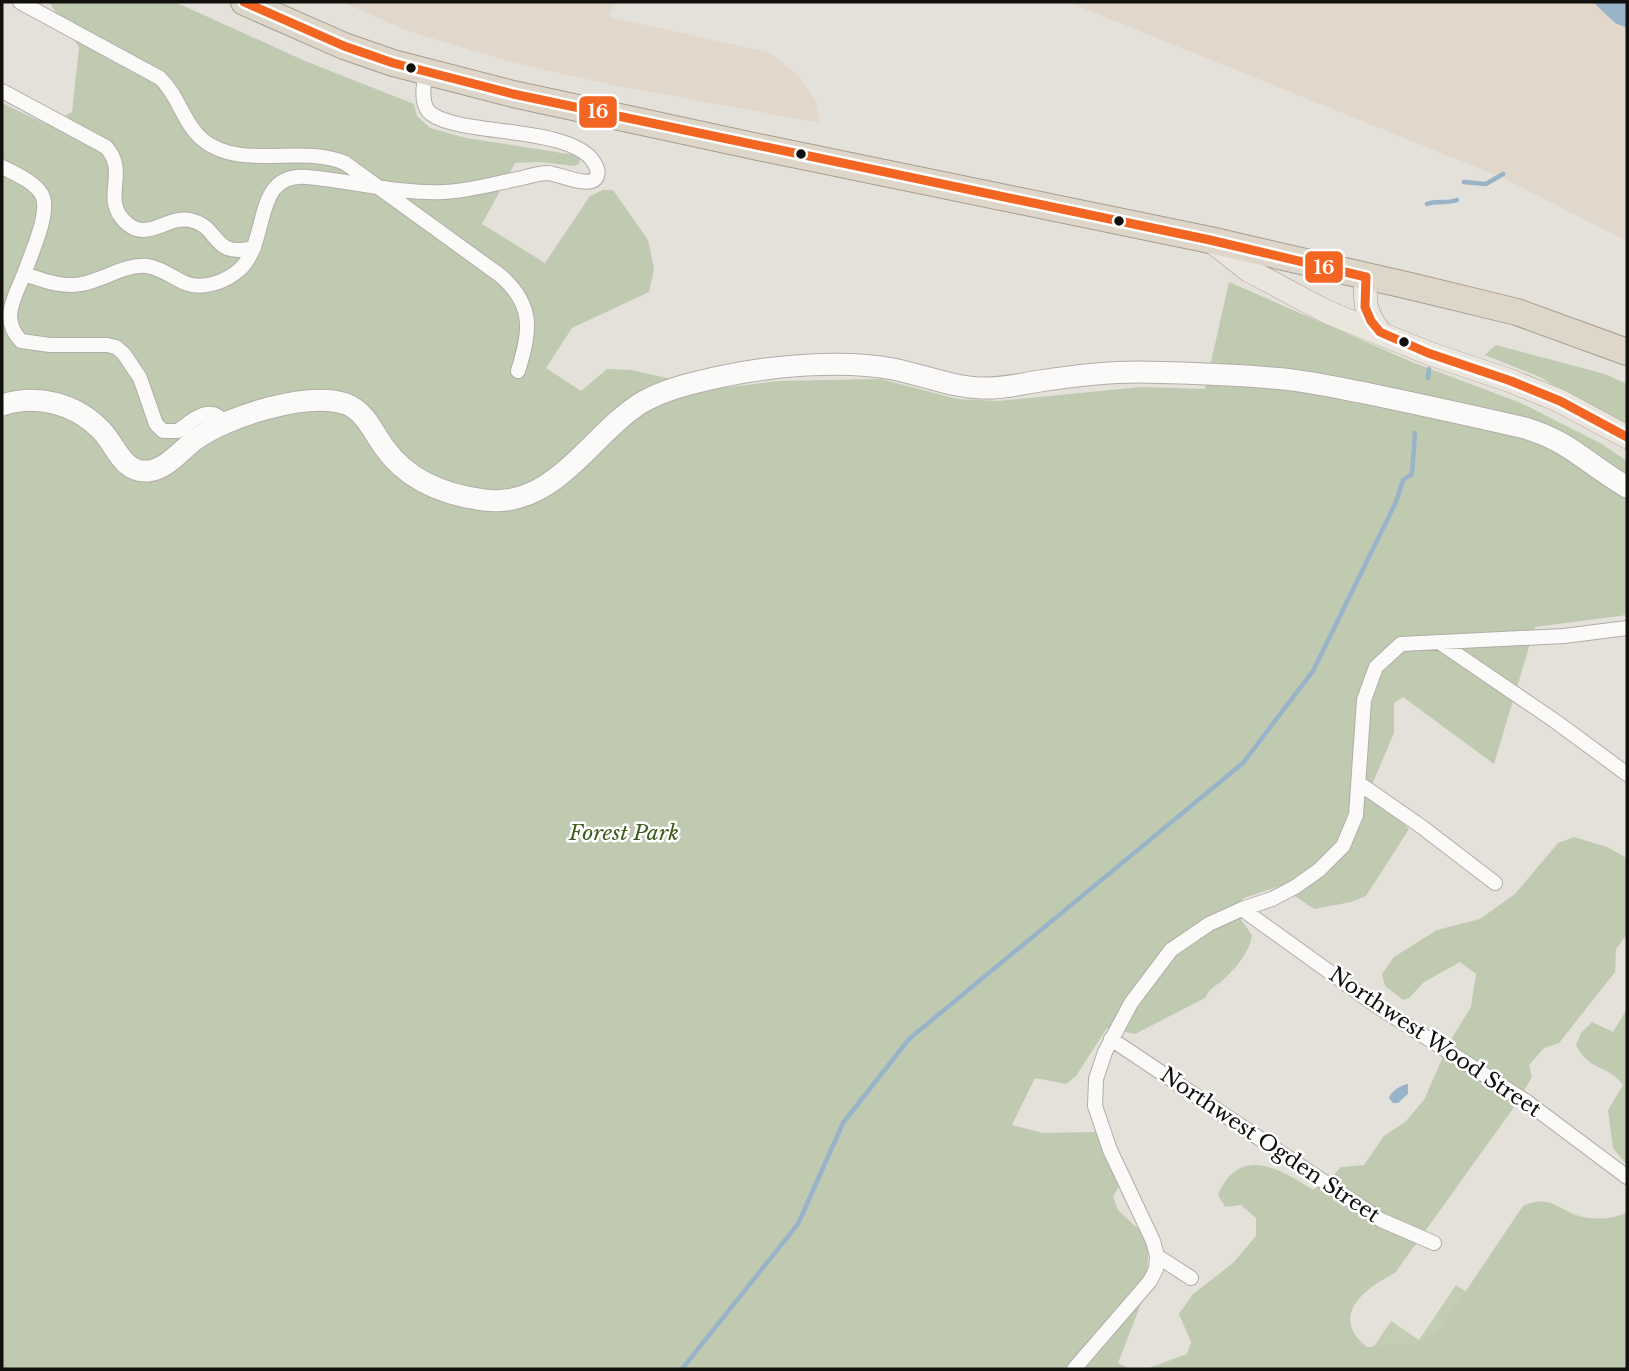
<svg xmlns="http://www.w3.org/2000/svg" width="1629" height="1371" font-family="'Libre Baskerville',serif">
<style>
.industrial{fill:#e1d7ca}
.green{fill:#c2cdb3}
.forest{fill:#bfcab0}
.water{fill:#99b4c8}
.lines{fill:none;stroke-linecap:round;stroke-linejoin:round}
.stream{stroke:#99b4c8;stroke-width:4.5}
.street-casing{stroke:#b0aea9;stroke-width:16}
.secondary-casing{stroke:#b0aea9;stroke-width:23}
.primary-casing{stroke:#a69d8e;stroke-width:24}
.highway-casing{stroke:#a69d8e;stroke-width:28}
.street{stroke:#fbfaf9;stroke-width:14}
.secondary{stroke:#fbfaf9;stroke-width:21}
.primary{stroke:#eae5dd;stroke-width:23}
.highway{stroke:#ded6c9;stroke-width:26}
.bus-1-casing{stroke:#fff;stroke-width:14}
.bus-1{stroke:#f26522;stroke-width:9}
.bus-dot{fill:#12100d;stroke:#fff;stroke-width:2.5}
.labels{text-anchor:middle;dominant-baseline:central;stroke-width:5;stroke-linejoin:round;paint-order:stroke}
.park-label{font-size:21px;font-style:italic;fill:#3f5c1f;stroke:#fff}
.street-label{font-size:21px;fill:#12100d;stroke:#fff}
.line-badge{stroke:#fff;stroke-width:2.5}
.badge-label{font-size:19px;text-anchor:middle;font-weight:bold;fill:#fff}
</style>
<rect width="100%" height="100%" fill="#e4e1da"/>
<path class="industrial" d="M 342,2 L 614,2 L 609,17 L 771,53 L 798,76 L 815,99 L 821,123 L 613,85 L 511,62 L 408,31 Z
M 1068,2 L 1593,2 L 1615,23 L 1627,28 L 1627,241 L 1501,177 Z"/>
<path class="green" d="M 1456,1285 L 1503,1316 L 1359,1369 L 1391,1321 L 1419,1340 Z"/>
<path class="forest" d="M 49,2 L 175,2 L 305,61 L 414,104 L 417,116 L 430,128 L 466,138 L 575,155 L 580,159 L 579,164 L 574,166 L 541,162 L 515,163 L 482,224 L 545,263 L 590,196 L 603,190 L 613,190 L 648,240 L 654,269 L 649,292 L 572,328 L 546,368 L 581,391 L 607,369 L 632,370 L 714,389 L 778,381 L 881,379 L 957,399 L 998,401 L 1141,387 L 1205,389 L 1229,282 L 1412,362 L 1521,403 L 1602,444 L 1627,461 L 1627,615 L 1535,627 L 1494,764 L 1403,697 L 1394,703 L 1394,733 L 1368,794 L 1409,829 L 1366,896 L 1351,902 L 1314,909 L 1280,886 L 1244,898 L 1233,909 L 1252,935 C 1250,951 1237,967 1225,978 C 1216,987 1211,986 1205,998 L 1135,1034 L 1107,1028 L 1076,1076 L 1066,1084 L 1035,1078 L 1012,1125 L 1043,1133 L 1096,1132 L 1120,1154 L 1126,1173 L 1113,1197 L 1118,1210 L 1149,1239 L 1146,1291 L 1118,1363 L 1130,1369 L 2,1369 L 2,103 L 48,125 L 72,112 L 79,47 Z
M 1496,345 L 1605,374 L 1627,384 L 1627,429 L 1540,377 L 1485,355 Z
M 1574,837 L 1607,847 L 1627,858 L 1627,934 L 1616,949 L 1615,972 L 1559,1043 L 1544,1048 L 1529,1065 L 1532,1077 L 1517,1103 L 1395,1273 C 1365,1288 1328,1316 1367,1347 L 1421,1343 L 1443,1325 L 1523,1206 C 1551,1193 1560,1212 1583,1217 C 1597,1220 1615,1219 1627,1212 L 1627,1369 L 1146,1369 L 1187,1354 L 1191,1342 L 1179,1314 L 1193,1294 L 1233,1263 L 1256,1236 L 1256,1218 L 1241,1205 L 1225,1207 L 1218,1195 C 1239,1145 1279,1168 1313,1190 L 1333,1176 L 1341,1167 L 1364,1165 L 1384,1136 L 1405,1122 L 1424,1100 L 1449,1043 L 1471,1007 L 1476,974 L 1460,962 L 1424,982 L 1409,998 L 1403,1000 L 1385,986 L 1382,974 L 1394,957 L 1437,930 L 1480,919 L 1515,894 L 1558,843 Z
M 1627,1009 L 1627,1165 L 1613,1148 L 1608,1110 L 1623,1085 C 1607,1064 1590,1072 1576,1045 L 1581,1033 L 1592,1022 L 1613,1032 Z"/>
<path class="water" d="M 1593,2 L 1627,2 L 1627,28 L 1615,23 Z
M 1408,1084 L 1408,1094 L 1398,1103 L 1393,1103 L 1389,1098 C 1391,1091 1401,1085 1408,1084 Z"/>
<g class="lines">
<path class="stream" d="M 1464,182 L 1486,184 L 1503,174
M 1427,204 C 1437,200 1447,204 1457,200
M 1428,378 L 1429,369
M 682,1369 L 798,1224 L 843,1123 L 909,1039 L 1243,763 L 1313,671 L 1396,502 L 1403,480 L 1412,474 L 1415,433"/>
<defs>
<path id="street" d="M 20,2 L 160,78 C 179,96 183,123 203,140 C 241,171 302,144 345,163 L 501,276 C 535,306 530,332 518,371
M 2,91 L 106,147 C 128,171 104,195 121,217 C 144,247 165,215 190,220 C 222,227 209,258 254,248
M 2,167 C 14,173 35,182 42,195 C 51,212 30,256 24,274
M 225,424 C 211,402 191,421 178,431 L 163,431 L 156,424 L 140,378 L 124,354 L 116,347 L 107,345 L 50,345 L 21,341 C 0,319 14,299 24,274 C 43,280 61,288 81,284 C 102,281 124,264 147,266 C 161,268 172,277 185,283 C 203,290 225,282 239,270 C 271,242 251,172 307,177 C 353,181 398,194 444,192 C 468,191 493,184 517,179 C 527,177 538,173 548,173 C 560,174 592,190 597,176 C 599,170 596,166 593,161 C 573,132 493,133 458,124 C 449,122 436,119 429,112 C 420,102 424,83 426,71
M 1439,642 L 1555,721 L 1627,774
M 1360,784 L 1422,827 L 1495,883
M 1242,909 L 1374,1004 L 1527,1102 L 1627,1177
M 1111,1039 L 1381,1220 L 1434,1243
M 1157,1256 L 1191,1278
M 1074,1369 L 1150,1281 L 1156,1269 L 1157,1256 L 1153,1241 L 1110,1150 L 1095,1106 L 1096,1079 L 1105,1052 L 1131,1003 L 1171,950 L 1209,924 L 1242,909 L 1272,899 L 1295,887 L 1319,870 L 1343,846 L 1356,815 L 1364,700 L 1376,667 L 1401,644 L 1564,636 L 1627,628"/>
<path id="secondary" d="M 2,405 C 37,394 75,403 101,430 C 116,445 122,473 148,471 C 166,470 182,449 196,439 C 228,416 308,391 346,404 C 365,411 373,432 384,447 C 407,480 445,495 484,500 C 554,509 589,436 641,403 C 665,389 692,383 719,377 C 769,366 842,359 893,369 C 923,375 951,387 982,388 C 1002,389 1020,384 1040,381 C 1072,376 1106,372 1139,372 C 1183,373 1228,374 1272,378 C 1305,380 1338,388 1370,394 C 1422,405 1473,416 1525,428 C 1568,440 1590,466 1627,487"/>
<path id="primary" d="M 1210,240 L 1248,270 L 1327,312 L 1428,353 L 1511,381 L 1560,401 L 1627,437
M 1366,277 C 1364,300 1365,314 1380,332"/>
<path id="highway" d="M 244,2 L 344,46 L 393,63 L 513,94 L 763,148 L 1210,240 L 1414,287 L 1517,312 L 1627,352"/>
</defs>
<use href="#street" class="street-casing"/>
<use href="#secondary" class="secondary-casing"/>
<use href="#primary" class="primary-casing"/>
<use href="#highway" class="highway-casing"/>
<use href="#street" class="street"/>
<use href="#secondary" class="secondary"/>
<use href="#primary" class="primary"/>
<use href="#highway" class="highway"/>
<defs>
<path id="bus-1" d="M 244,2 L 344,46 L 393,63 L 513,94 L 1210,240 L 1366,277 L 1365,307 L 1371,321 L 1380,332 L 1428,353 L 1511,381 L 1560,401 L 1627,437"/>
</defs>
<use href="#bus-1" class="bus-1-casing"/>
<use href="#bus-1" class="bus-1"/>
</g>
<g class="bus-dot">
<circle cx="411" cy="68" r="6"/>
<circle cx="801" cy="154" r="6"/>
<circle cx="1119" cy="221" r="6"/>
<circle cx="1404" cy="342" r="6"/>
</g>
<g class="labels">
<g class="park-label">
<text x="624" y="833">Forest Park</text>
</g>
<g class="street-label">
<text transform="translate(1435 1042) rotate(34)">Northwest Wood Street</text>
<text transform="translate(1270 1145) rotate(34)">Northwest Ogden Street</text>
</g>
</g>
<g class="line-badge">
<rect x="578" y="95" width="40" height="34" rx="7" fill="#f26522"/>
<rect x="1304" y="250" width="40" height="34" rx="7" fill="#f26522"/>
</g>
<g class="badge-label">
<text x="598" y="118">16</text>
<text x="1324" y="274">16</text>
</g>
<rect width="1629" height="1371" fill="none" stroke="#12100d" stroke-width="7"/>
</svg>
